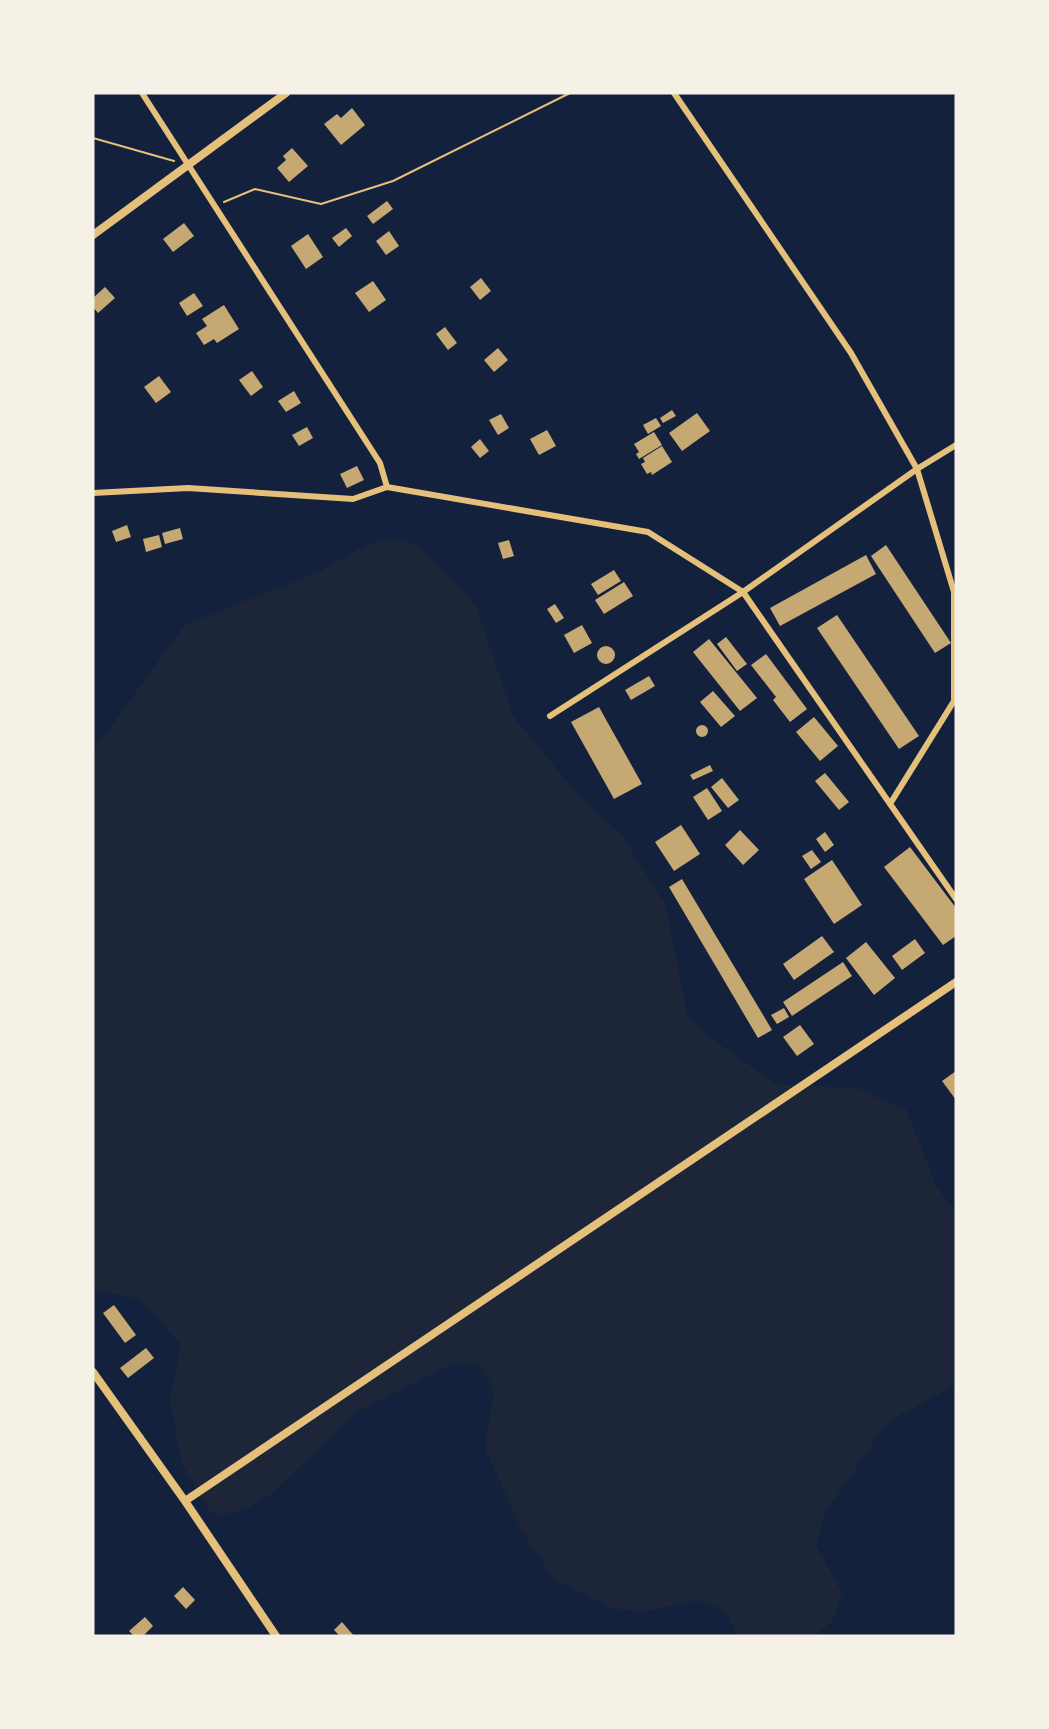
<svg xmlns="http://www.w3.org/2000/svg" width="1049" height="1729" font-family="Lato,sans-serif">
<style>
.green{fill:#1d2539}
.building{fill:#c6a872}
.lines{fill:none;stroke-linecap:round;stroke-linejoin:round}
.path{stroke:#e5c07b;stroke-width:2}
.minor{stroke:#e5c07b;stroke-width:6}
.tertiary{stroke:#e5c07b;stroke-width:8}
</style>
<rect width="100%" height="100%" fill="#14213d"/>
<path class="green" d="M 392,538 L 420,546 L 476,606 L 513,716 L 580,797 L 622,835 L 666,906 L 687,1014 L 705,1034 L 776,1084 L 855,1088 L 906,1109 L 936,1186 L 956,1212 L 956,1385 L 887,1422 L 823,1517 L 816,1545 L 842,1593 L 833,1620 L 815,1636 L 738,1636 L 725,1610 L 697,1600 L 641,1612 L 611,1608 L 554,1580 L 522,1531 L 485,1448 L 494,1391 L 481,1365 L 453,1363 L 354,1414 L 273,1493 L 249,1507 L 222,1516 L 209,1511 L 181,1461 L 170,1399 L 181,1345 L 140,1299 L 93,1290 L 93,751 L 184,626 L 317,573 L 366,545 Z"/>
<path class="building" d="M 352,108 L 365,125 L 341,145 L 324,124 L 337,114 L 341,118 Z
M 292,148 L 308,166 L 289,182 L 277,168 L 286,160 L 283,156 Z
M 387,201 L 393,209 L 373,224 L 367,216 Z
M 184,223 L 194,236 L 173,252 L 163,239 Z
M 346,228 L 352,236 L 339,247 L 332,238 Z
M 389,231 L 399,246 L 386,255 L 376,241 Z
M 308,234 L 323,257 L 306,269 L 291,246 Z
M 481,278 L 491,291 L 480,300 L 470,287 Z
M 373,281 L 386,300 L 369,312 L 355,293 Z
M 105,287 L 115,298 L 98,313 L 93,307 L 93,298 Z
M 194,293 L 203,306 L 187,316 L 179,303 Z
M 224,305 L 239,329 L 217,343 L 214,339 L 204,345 L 196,333 L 207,326 L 202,319 Z
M 445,327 L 457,343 L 448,350 L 436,334 Z
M 498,348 L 508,360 L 494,372 L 484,360 Z
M 252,371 L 263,387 L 251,396 L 239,380 Z
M 159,376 L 171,392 L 156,403 L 144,387 Z
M 294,391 L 301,403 L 286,412 L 278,401 Z
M 672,410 L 676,416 L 663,423 L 660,418 Z
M 697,413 L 710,431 L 682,451 L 669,433 Z
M 501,414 L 509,428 L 498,435 L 489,420 Z
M 656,418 L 661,426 L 648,434 L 643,425 Z
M 307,427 L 313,438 L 299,446 L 292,435 Z
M 547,430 L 556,446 L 539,455 L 530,439 Z
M 654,432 L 662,445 L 639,459 L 636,454 L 639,452 L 634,444 Z
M 480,439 L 489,451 L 480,458 L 471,447 Z
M 662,446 L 672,462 L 652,475 L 651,472 L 647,474 L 641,464 L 645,462 L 643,458 Z
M 357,466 L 364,480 L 347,488 L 340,474 Z
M 127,525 L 131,537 L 116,542 L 112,531 Z
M 180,528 L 183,539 L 165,544 L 162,533 Z
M 159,535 L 162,547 L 146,552 L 143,539 Z
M 509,540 L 514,556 L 503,559 L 498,543 Z
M 886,545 L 951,643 L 935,653 L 871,556 Z
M 866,555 L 876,574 L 780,626 L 770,608 Z
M 614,570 L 621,581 L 598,595 L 591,584 Z
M 624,582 L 633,596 L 604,614 L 595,600 Z
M 555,604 L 564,618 L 556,623 L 547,609 Z
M 837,615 L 919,736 L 899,749 L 817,628 Z
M 582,625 L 592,643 L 574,653 L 564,635 Z
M 726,637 L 747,664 L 737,671 L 717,644 Z
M 709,639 L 757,698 L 740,711 L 693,652 Z
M597 655a9 9 0 1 1 18 0a9 9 0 1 1-18 0Z
M 766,654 L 807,709 L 790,722 L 773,700 L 776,697 L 751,665 Z
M 649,676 L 655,686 L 631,700 L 625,690 Z
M 713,691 L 735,716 L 721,727 L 700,702 Z
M 599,707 L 642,784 L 614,799 L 571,722 Z
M 814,717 L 838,746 L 820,761 L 796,732 Z
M696 731a6 6 0 1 1 12 0a6 6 0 1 1-12 0Z
M 710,765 L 713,771 L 693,780 L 690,775 Z
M 825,773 L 849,802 L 839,810 L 815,781 Z
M 722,778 L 739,800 L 728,808 L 711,787 Z
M 707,788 L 722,811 L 708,820 L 693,797 Z
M 681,825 L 700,854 L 674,871 L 655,842 Z
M 740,830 L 759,850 L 743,865 L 725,845 Z
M 825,832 L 834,845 L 825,852 L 816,839 Z
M 910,847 L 956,908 L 956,936 L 943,945 L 884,867 Z
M 812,850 L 821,862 L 811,869 L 802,856 Z
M 832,860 L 862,905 L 834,924 L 804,879 Z
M 682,879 L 772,1030 L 758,1038 L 669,887 Z
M 822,936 L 834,952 L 794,980 L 783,964 Z
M 915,939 L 925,953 L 902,970 L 892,956 Z
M 866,942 L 895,978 L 874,995 L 846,958 Z
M 843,962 L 852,976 L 792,1016 L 783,1002 Z
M 784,1008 L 789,1017 L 777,1024 L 771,1015 Z
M 800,1025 L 814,1044 L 797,1056 L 783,1037 Z
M 956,1071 L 956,1100 L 942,1081 Z
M 114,1305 L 136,1335 L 125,1343 L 103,1313 Z
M 146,1348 L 154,1358 L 128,1378 L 120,1368 Z
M 183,1587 L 195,1600 L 186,1609 L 174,1596 Z
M 145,1617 L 153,1626 L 143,1636 L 134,1636 L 129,1631 Z
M 342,1622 L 354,1636 L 340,1636 L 334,1630 Z"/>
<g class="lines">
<path class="path" d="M 93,138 L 174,161
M 224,202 L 255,189 L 321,204 L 393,181 L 570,93"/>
<path class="minor" d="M 142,93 L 380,463 L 387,487
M 674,93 L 851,353 L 917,469 L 954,592 L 954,701 L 890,804
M 93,493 L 188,488 L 353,499 L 387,487 L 648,532 L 743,592 L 956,899
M 550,716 L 743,592 L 917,469 L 956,445"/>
<path class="tertiary" d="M 93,235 L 286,93
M 93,1372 L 185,1501 L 276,1636
M 185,1501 L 956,982"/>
</g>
<rect width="1049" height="1729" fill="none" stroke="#f6f1e7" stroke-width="189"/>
</svg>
